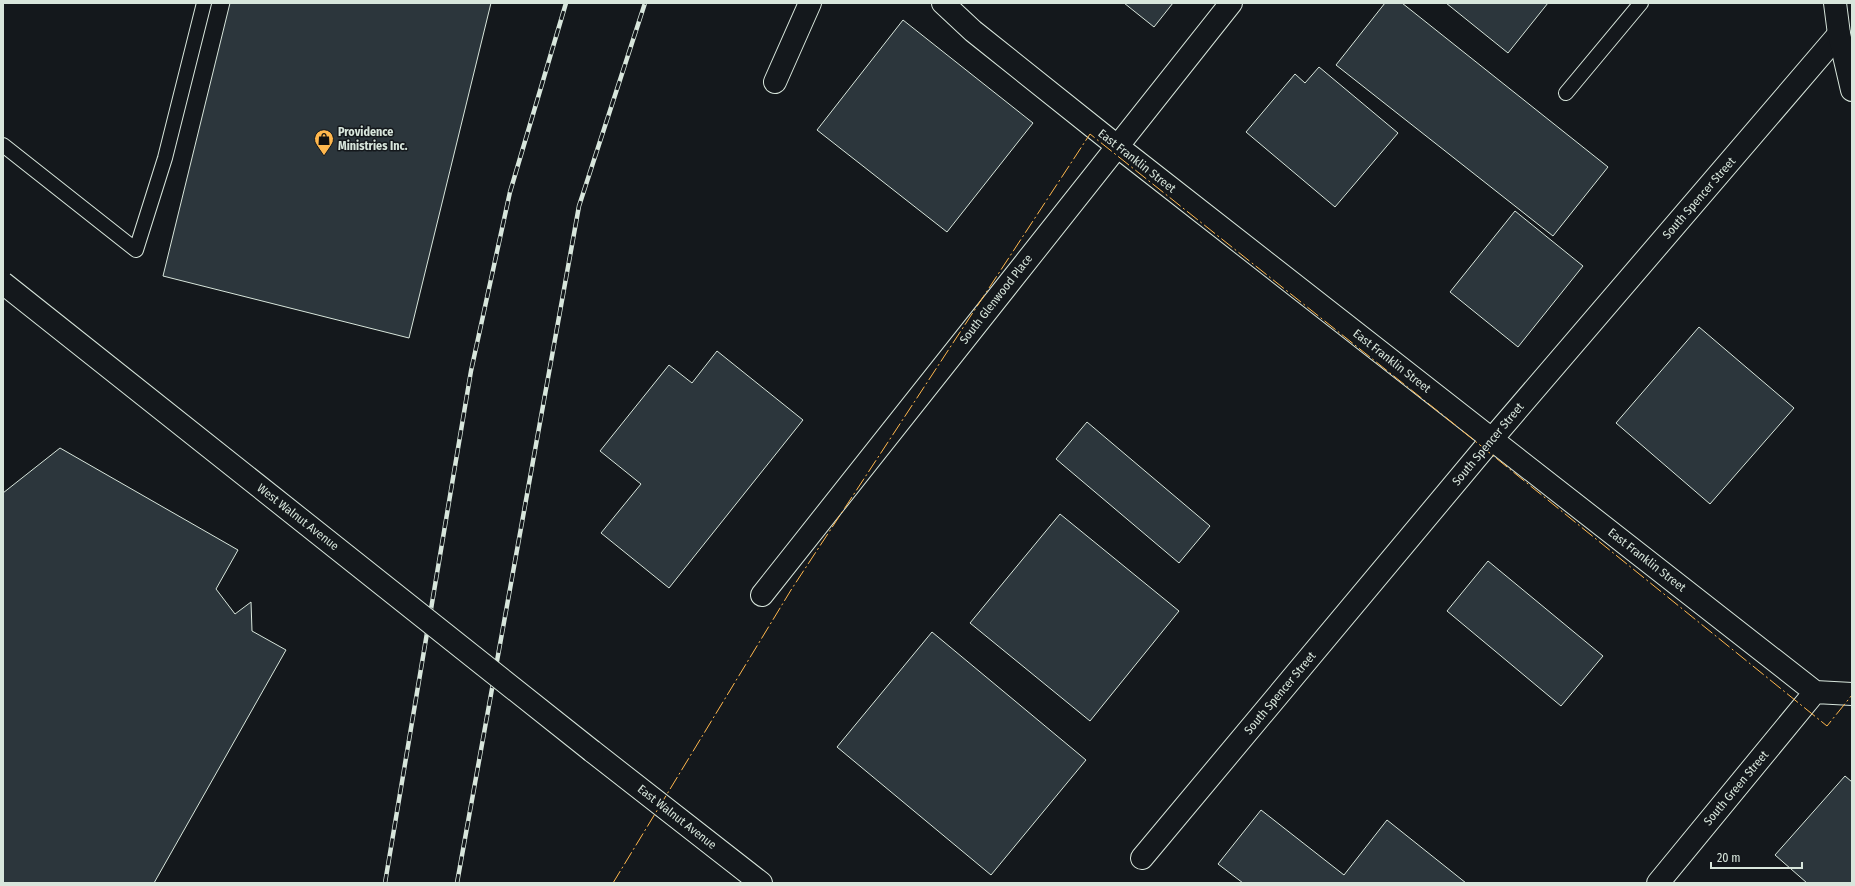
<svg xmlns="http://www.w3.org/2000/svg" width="1855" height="886" font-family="'Fira Sans Condensed',sans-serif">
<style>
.building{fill:#2c363c;stroke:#d8e6dc}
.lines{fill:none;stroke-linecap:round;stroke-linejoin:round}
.service-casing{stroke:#d8e6dc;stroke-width:16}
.minor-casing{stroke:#d8e6dc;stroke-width:24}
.primary-casing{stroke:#d8e6dc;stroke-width:24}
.service{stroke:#14181c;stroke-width:14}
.minor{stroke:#14181c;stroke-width:22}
.primary{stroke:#14181c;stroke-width:22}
.rail-casing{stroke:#d8e6dc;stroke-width:4.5}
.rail{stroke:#14181c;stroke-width:3;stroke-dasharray:9;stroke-linecap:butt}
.primary-bridge-casing{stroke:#d8e6dc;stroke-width:24;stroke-linecap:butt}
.primary-bridge{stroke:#14181c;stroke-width:22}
.power{stroke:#ffb74d;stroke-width:1;stroke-dasharray:14 3 2 3;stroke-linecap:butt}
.labels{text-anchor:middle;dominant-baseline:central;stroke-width:3;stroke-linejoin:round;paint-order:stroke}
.poi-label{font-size:12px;font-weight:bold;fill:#d8e6dc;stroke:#14181c;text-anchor:start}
.street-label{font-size:12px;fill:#d8e6dc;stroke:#14181c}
</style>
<rect width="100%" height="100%" fill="#14181c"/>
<path class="building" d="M 230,3 L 491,3 L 409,338 L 163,276 Z
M 1124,3 L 1173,3 L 1154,27 Z
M 1385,3 L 1402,3 L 1608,167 L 1553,236 L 1336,65 Z
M 1446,3 L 1548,3 L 1508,53 Z
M 903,20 L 1033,123 L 947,232 L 817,130 Z
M 1319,67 L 1398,133 L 1335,207 L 1246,132 L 1295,74 L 1305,83 Z
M 1515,211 L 1583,266 L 1518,347 L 1450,292 Z
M 1699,327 L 1794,408 L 1710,504 L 1616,423 Z
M 717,351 L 803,420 L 669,588 L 601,533 L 641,484 L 600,451 L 669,365 L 692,383 Z
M 1087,422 L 1210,526 L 1179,563 L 1056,459 Z
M 60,448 L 238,550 L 216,589 L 235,614 L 251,602 L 252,631 L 286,650 L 154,883 L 3,883 L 3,493 Z
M 1060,514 L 1179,611 L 1090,721 L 970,623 Z
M 1488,561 L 1603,656 L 1561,706 L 1447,611 Z
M 932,632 L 1086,760 L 991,875 L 837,747 Z
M 1845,776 L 1852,782 L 1852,883 L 1807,883 L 1775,855 Z
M 1261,810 L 1344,875 L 1387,820 L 1466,883 L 1243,883 L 1218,864 Z"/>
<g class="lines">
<defs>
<path id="service" d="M 1566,93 L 1641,3
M 3,145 L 136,250 L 165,158 L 204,3"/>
<path id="minor" d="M 943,3 L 973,31 L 1117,146 L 1815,692 L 1852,694
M 775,82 L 810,3
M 762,595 L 1231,3
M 1142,858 L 1492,439 L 1839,34
M 1658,883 L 1815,692"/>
<path id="primary" d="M 1835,3 L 1839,34 L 1852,90
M 592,751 L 761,883"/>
</defs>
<use href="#service" class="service-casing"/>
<use href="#minor" class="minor-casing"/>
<use href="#primary" class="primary-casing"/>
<use href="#service" class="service"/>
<use href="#minor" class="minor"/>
<use href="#primary" class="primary"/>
<defs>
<path id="rail" d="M 385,883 L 471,371 L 510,192 L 566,3
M 457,883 L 579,206 L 645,3"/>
</defs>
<use href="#rail" class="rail-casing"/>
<use href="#rail" class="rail"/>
<defs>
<path id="primary-bridge" d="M 3,283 L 592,751"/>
</defs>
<use href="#primary-bridge" class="primary-bridge-casing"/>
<use href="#primary-bridge" class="primary-bridge"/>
<path class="power" d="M 613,883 L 791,590 L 1090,134 L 1449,420 L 1827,726 L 1852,695"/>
</g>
<defs>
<symbol id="shop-pin" viewBox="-11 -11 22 30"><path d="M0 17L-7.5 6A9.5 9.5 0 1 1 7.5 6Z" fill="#ffb74d" stroke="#14181c"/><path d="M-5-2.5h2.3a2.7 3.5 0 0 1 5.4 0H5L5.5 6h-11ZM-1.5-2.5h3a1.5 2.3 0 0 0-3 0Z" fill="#111"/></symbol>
</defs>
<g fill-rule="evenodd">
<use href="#shop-pin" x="313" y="128" width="22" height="30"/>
</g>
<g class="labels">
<g class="poi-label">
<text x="338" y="132">Providence<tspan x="338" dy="14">Ministries Inc.</tspan></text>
</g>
<g class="street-label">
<text transform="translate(1137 161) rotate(38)">East Franklin Street</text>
<text transform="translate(1699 198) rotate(-49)">South Spencer Street</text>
<text transform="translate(996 299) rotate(-52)">South Glenwood Place</text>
<text transform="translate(1392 361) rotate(38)">East Franklin Street</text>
<text transform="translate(1488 444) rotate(-50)">South Spencer Street</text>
<text transform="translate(298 517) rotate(38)">West Walnut Avenue</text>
<text transform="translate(1647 560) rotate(38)">East Franklin Street</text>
<text transform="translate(1280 693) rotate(-50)">South Spencer Street</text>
<text transform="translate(1736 788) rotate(-50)">South Green Street</text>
<text transform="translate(677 817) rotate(38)">East Walnut Avenue</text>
</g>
</g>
<rect width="1855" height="886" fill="none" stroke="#d8e6dc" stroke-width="8"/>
<path d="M1711 862v6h91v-6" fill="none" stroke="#d8e6dc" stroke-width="2"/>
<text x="1717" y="862" font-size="12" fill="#d8e6dc" stroke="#14181c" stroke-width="3" paint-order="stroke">20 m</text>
</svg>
